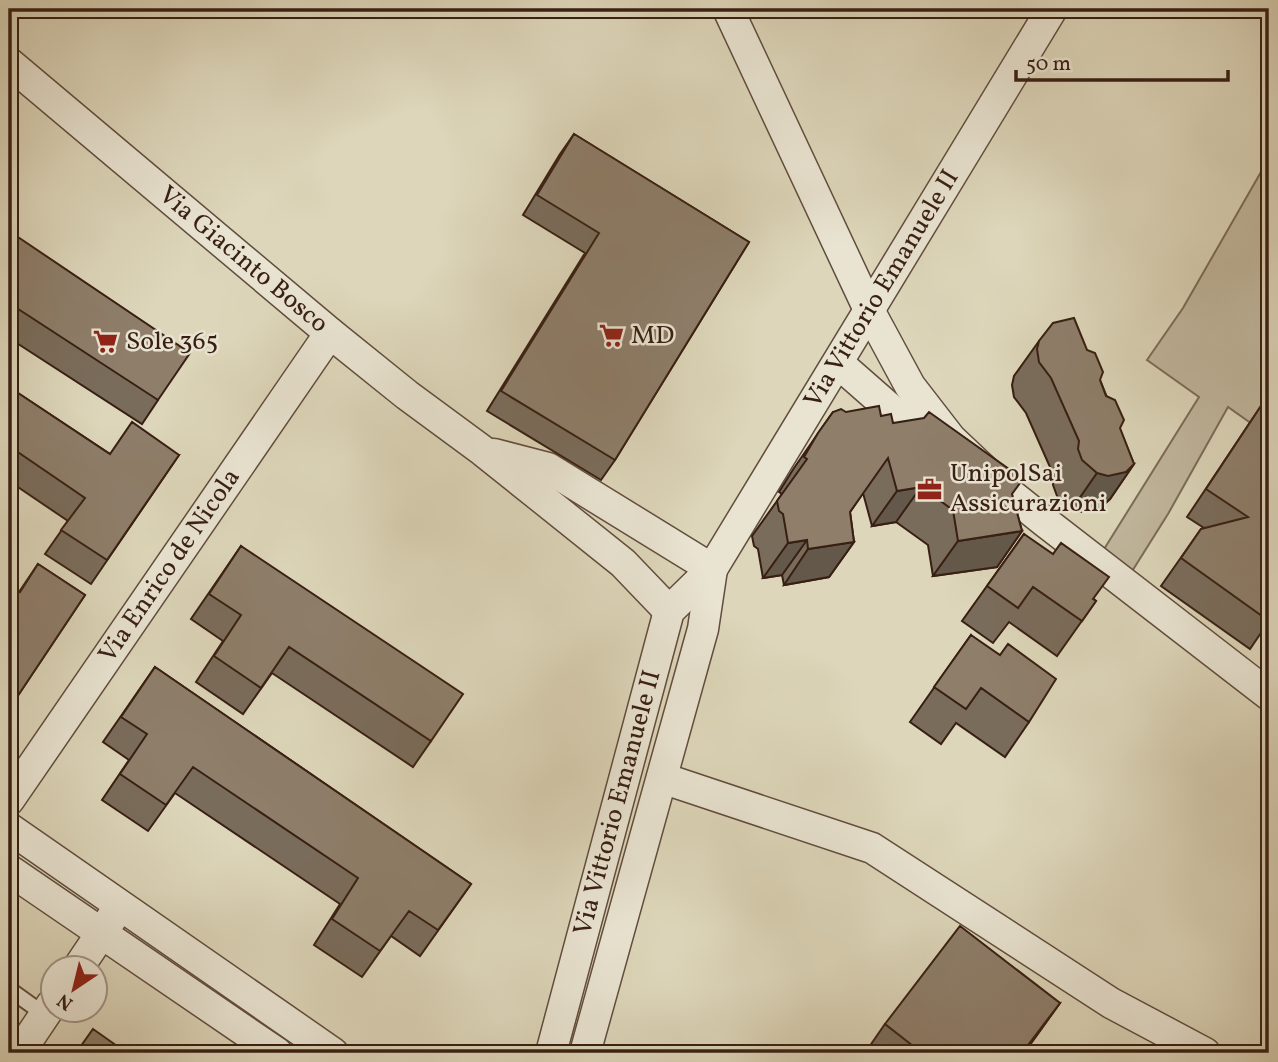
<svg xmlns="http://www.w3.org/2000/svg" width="1278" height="1062" font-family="Vollkorn,serif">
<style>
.green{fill:#c1b79e;stroke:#7c6b58;stroke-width:2}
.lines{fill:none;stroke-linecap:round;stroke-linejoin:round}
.service-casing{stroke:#614d3d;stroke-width:18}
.minor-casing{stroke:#614d3d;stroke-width:33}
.service{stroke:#e9e4d2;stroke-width:14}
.minor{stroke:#e9e4d2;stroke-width:30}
.wall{fill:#7a6c5b;stroke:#381f13;stroke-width:2}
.shaded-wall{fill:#63584a;stroke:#381f13;stroke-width:2}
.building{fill:#8e7e6a;stroke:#381f13;stroke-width:2}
.labels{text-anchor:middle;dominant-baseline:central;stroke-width:5;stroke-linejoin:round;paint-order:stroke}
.street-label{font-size:26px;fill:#381f13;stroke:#e9e4d2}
.poi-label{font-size:26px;fill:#381f13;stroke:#e9e4d2;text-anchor:start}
</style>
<rect width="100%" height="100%" fill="#ddd6ba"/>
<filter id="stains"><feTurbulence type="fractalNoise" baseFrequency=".00286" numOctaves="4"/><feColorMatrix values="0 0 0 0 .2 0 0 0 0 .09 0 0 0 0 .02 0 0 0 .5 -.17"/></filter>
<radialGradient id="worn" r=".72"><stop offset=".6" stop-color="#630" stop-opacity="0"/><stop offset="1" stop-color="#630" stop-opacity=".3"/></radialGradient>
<path class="green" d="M 1269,158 L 1269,436 L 1228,407 L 1168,514 L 1124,584 L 1096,562 L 1199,397 L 1147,360 L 1183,308 Z"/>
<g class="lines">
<defs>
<path id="service" d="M 9,989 L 45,1015"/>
<g id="minor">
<path d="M 728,9 L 870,312 L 910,386 L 951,439 L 1004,489 L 1044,521 L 1269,695"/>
<path id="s1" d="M 9,63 L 330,333 L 407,395 L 483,451 L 623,563 L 669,611"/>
<path d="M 838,363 L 935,448"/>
<path d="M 494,454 L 548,468 L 712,569 L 703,629 L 585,1053"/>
<path d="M 662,778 L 872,848 L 1111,1003 L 1205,1053"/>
<path id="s2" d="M 9,800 L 330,333"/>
<path d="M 9,828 L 333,1053"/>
<path d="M 9,870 L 277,1053"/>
<path d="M 78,968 L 113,916"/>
<path d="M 19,1053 L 52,1004"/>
<path id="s3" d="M 551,1053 L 669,611 L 712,569 L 1052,9"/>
</g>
</defs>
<use href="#service" class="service-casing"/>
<use href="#minor" class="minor-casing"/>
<use href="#service" class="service"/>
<use href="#minor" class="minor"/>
</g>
<path class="wall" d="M 574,134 L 749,242 L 615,460 L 601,480 L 487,411 L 585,253 L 523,215 L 560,154 Z
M 9,231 L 158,400 L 142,424 L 9,338 Z
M 1039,341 L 1100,380 L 1134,464 L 1110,499 L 1101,507 L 1083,512 L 1072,509 L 1057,496 L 1053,485 L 1054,476 L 1026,413 L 1014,397 L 1012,385 L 1014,376 Z
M 9,387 L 110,454 L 179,455 L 91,584 L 45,554 L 68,521 L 9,481 Z
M 1263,403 L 1269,621 L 1250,649 L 1161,586 L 1201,529 L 1204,528 L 1187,517 Z
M 833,412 L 846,412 L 881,416 L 1012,495 L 1022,531 L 997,567 L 933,576 L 928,545 L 896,522 L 872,526 L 863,493 L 850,512 L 854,542 L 829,577 L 784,585 L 782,575 L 763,578 L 758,549 L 754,546 L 752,536 L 782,494 L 779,492 L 794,468 Z
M 1024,534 L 1096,601 L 1057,656 L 1009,622 L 993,643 L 962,621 Z
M 241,546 L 431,741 L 413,767 L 272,673 L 243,714 L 196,682 L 223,641 L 191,619 Z
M 38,564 L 85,595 L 9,709 L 9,585 L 19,592 Z
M 971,635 L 1029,722 L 1005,757 L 956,723 L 941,744 L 910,722 Z
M 155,667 L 471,884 L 420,956 L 391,936 L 362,977 L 314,945 L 340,904 L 175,793 L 148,831 L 102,800 L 129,760 L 103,742 Z
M 1060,1003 L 1024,1053 L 871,1053 L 867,1050 L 885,1024 Z"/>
<path class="shaded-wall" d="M 1134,464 L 1110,499 L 1101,507 L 1083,512 L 1072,509 L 1097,473 Z
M 921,487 L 896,522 L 872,526 L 897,491 Z
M 1022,531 L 997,567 L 933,576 L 958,541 Z
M 807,540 L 782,575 L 763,578 L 788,543 Z
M 854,542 L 829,577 L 784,585 L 808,549 Z
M 1060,1003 L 1024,1053 L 1022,1053 Z"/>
<path class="building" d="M 574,134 L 749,242 L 615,460 L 501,391 L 599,233 L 537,195 Z
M 9,231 L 190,353 L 158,400 L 9,303 Z
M 1074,318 L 1087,350 L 1095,353 L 1103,372 L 1100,380 L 1106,396 L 1115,400 L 1124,420 L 1120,428 L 1134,464 L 1126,472 L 1108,476 L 1097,473 L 1082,460 L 1078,449 L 1079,441 L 1051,378 L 1039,362 L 1037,349 L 1039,341 L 1053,323 Z
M 9,387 L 110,454 L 132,422 L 179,455 L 107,560 L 61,530 L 85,498 L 9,446 Z
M 1263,403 L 1269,407 L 1269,621 L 1181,558 L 1201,529 L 1248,517 L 1206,489 Z
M 879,406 L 881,416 L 891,414 L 893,423 L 924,418 L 929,412 L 1023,479 L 1012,494 L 1022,531 L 958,541 L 953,510 L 921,487 L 897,491 L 888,458 L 850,512 L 854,542 L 808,549 L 807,540 L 788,543 L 783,514 L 779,511 L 777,501 L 807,459 L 804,457 L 818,433 L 833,412 L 841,409 L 846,412 Z
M 1024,534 L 1053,554 L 1061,543 L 1109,577 L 1093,599 L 1096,601 L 1082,621 L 1033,587 L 1018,608 L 987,586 Z
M 241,546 L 463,694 L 431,741 L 289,647 L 261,688 L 214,656 L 241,615 L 209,594 Z
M 38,564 L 85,595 L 13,703 L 9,701 L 9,585 L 20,592 Z
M 971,635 L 1000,655 L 1008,644 L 1056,679 L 1029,722 L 981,688 L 966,709 L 934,687 Z
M 155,667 L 471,884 L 438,930 L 409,911 L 380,951 L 332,919 L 358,878 L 193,767 L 166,805 L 120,774 L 147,734 L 121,717 Z
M 960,926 L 1060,1003 L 1022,1053 L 922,1053 L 885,1024 Z
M 93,1029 L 127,1053 L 76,1053 Z"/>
<defs>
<symbol id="supermarket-bare" viewBox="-9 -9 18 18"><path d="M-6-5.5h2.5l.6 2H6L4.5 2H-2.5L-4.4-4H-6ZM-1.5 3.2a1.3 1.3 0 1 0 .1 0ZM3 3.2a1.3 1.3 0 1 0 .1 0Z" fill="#8f2418" stroke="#e9e4d2" stroke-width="2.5" paint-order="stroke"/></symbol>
<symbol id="office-bare" viewBox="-9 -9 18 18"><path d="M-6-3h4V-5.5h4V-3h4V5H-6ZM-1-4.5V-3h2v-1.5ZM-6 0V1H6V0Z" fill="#8f2418" stroke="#e9e4d2" stroke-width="2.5" paint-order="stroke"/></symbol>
</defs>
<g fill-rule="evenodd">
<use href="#supermarket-bare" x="594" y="318" width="35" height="35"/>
<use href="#supermarket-bare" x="88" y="324" width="35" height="35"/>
<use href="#office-bare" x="912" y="472" width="35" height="35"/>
</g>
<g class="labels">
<g class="street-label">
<text stroke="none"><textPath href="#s1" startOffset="306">Via Giacinto Bosco</textPath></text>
<text stroke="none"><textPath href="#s3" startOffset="845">Via Vittorio Emanuele II</textPath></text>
<text stroke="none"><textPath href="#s2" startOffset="284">Via Enrico de Nicola</textPath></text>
<text stroke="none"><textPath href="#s3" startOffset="259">Via Vittorio Emanuele II</textPath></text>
</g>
<g class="poi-label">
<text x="631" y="336">MD</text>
<text x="126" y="342">Sole 365</text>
<text x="950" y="474">UnipolSai<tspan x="950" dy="30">Assicurazioni</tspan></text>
</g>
</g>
<rect width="1278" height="1062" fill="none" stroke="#ddd6ba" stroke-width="35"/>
<rect x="10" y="10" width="1257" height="1041" fill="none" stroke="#381f13" stroke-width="3.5"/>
<rect x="18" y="18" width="1243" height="1027" fill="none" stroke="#381f13" stroke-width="2"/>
<g transform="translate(74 989) rotate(215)"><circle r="33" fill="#e9e4d2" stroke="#a29586" stroke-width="2"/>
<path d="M0-5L12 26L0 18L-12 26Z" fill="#8f2418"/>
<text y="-10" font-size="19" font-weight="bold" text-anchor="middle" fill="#381f13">N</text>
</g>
<path d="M1016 70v10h212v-10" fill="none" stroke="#381f13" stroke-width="3.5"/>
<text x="1026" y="70" font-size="21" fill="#381f13" stroke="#e9e4d2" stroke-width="5" paint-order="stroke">50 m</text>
<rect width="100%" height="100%" filter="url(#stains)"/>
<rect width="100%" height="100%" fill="url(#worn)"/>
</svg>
